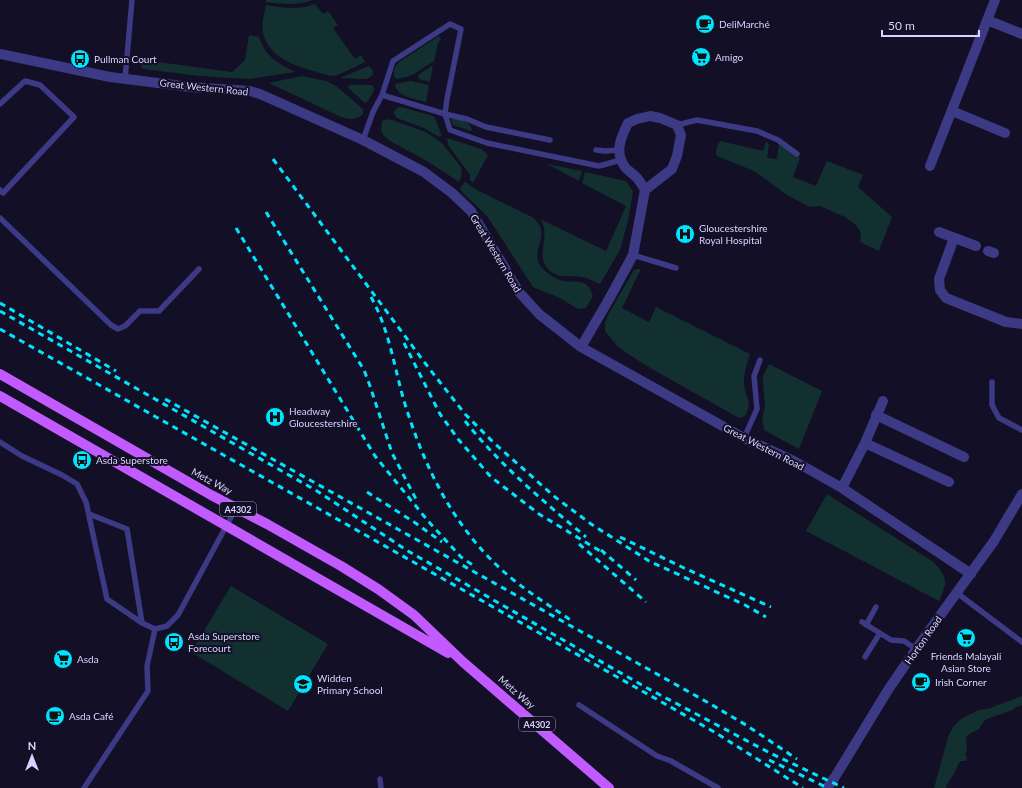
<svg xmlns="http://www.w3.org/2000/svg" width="1022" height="788" font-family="Lato,sans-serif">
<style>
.green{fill:#12302f}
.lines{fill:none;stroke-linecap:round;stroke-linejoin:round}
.service{stroke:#3d3a85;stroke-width:5.5}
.minor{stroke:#3d3a85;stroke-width:10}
.primary{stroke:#c25bff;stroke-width:10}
.rail{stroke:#00e5ff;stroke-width:3;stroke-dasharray:6 5;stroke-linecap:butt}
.labels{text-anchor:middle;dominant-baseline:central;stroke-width:4;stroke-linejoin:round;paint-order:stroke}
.shield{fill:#130f26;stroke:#9e99be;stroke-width:1}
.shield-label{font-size:9px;font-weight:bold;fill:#d9d4ff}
.poi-label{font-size:10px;fill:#d9d4ff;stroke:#130f26;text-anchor:start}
.street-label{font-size:10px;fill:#d9d4ff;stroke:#130f26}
</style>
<rect width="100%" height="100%" fill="#130f26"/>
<path class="green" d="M 266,0 L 312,0 C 297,6 282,4 266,2 Z
M 315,4 L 323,14 L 328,11 L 338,25 L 333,28 L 355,59 L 361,55 L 365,62 C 358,65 340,75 334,76 C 328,76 315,71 309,70 C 290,64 268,55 263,33 C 261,24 264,14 266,5 C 283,8 300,10 315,4 Z
M 249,35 L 259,37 C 266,57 276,62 295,72 L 249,79 L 200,76 L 143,69 L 136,59 L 232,72 L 245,60 Z
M 439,36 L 441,39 L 438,43 L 434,61 L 414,74 L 407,77 L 396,79 C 391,74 395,66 399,62 Z
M 433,65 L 430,82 L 419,79 L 418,75 Z
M 369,66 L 373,71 L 373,75 L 367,79 L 340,78 Z
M 302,76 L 326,81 L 336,86 L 363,109 L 363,114 C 356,120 350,120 341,117 L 269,83 Z
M 411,81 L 429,85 L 426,102 C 416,99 396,97 395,84 Z
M 349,85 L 372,85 L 374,88 L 373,93 L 367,102 L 365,103 L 348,88 Z
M 401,107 L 433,116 C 438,121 438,129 442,135 L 439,137 L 424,128 L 397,118 L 395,115 L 394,112 L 397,108 Z
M 452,118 C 460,120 470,120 472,130 L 471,131 L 453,125 L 451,121 Z
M 389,119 L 426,132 L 442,143 L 461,167 L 462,174 L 459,182 L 427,161 L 390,141 L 384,136 L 381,130 L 382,121 Z
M 447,138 L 481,149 L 488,155 L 473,183 L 470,180 L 470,175 L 448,145 Z
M 720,141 L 763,151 L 766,141 L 769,145 L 767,158 L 777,159 L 779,143 L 800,158 L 793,177 L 816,186 L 827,161 L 863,175 L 858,187 L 892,217 L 879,251 L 860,242 L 861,233 L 856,225 L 845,217 L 820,206 L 810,207 L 787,195 L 754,171 L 717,156 C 715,151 717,145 720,141 Z
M 547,164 L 582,171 L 579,181 Z
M 585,172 L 626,181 L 633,191 L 628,221 L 620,250 L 600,284 C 594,282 589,278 583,277 C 574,275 564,278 555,274 C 529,260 554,237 540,219 L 606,251 L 626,206 L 582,183 Z
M 465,182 L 477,190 L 532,217 C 555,234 527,251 542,268 C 548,274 555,279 563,281 C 578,283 588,278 593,296 L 586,308 L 578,309 L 560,298 L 533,287 L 487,216 L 461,191 L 460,188 Z
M 638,269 L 641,269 L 622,308 L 649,322 L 656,307 L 750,354 C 747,364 744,373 744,383 C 744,397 754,399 745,416 L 739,418 L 645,365 L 618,347 L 605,331 L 605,323 L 609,313 L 634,270 Z
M 769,364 L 822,391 L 799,449 L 764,430 L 762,418 L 765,407 L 763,382 L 763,376 Z
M 827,494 L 932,561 C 948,576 948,582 939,601 L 806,531 Z
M 231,586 L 328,644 L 288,711 L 191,652 Z
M 1022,696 L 1022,705 L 1016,707 L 1013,710 L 989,718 L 984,721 L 979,729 L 969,734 L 966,738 L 967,750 L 965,755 L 967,756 L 966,761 L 961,761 C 957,765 958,766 956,770 C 953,777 948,780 946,788 L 934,788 L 949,734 L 954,726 L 961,719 L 979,710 L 987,709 Z"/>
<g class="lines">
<path class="service" d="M 125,79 L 132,0
M 382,95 L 445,114 L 467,119 L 486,127 L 550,140
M 0,104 L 25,81 L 40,85 L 74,117 L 3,193 L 0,190
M 677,125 L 697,120 L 757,131 L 778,140 L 797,154
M 363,140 L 373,112 L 382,95 L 393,61 L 450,24 L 461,29 L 447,99 L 445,114 L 450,130 L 487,143 L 599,166 L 621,160
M 596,150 L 605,151 L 619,150
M 0,218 L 111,325 L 118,329 L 125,326 L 140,311 L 159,311 L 199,269
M 633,255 L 676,268
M 992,382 L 992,405 L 999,418 L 1022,430
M 744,438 L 757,409 L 754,376 L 760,360
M 0,442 L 22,456 L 62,475 L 77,484 L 86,502 L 107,599 L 142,623 L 155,629 L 167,626 L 178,615 L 236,508
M 89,514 L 127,529 L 142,623
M 957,593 L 1022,642
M 862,622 L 891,640 L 904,641 L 916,649
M 866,625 L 876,607
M 865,657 L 880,633
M 579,705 L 657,756 L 671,761 L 718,788
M 380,779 L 381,788
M 84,788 L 148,691 L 147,666 L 155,629"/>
<path class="minor" d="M 987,20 L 1022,34
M 0,54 L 110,77 L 190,87 L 250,91 L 260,94 L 363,140 L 424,172 L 452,193 L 471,211 L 519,292 L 539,314 L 581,347 L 744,438 L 794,461 L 842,488 L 971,574
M 952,111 L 1005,133
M 650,116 L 660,118 L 677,125 L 681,135 L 677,156 L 672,169 L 645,190 C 642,185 639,179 634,175 C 631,172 627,170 625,167 C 614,152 621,137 628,123 L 637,119 Z
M 930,166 L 995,0
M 939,232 L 976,246
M 954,238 L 939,279 L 940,290 L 946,298 L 1006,322 L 1022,324
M 988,251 L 994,253
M 581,347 L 608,301 L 633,255 L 645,190
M 876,415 L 964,457
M 865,443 L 949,482
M 842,488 L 865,443 L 883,401
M 827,788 L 835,777 L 888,690 L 916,649 L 994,541 L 1022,494"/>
<path class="primary" d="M 0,374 L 211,495 L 267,524 L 341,566 L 378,589 L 414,615 L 463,662 L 609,788
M 0,396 L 448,653"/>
<path class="rail" d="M 273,159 L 428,367 L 465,414 L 493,442 L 555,497 L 591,524 L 649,561 L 745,605 L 766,617
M 266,212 L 364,370 L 370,386 L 392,453 L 418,503
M 236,228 L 375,456 L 428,521 L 461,557 L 474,566
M 371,297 C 389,329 394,366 404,401 C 424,466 452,525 503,571 C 523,589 550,606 572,621
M 0,303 L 116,371
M 0,311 L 317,491 L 408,551 L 647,688 L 770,753 L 844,788
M 0,329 L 674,709 L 716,733 L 803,788
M 404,343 L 440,414 L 458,439 L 491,477 L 539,514 L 605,554
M 165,399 L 707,702 L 746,725 L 797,759
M 465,421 C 500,465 543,501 586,537
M 367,492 L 414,522 L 442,542
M 620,537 L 682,567 L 771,607
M 579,544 L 646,602
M 601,550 L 636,580
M 769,760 L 828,788"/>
</g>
<defs>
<symbol id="cafe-disc" viewBox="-11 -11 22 22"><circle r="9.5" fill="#00e5ff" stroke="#130f26"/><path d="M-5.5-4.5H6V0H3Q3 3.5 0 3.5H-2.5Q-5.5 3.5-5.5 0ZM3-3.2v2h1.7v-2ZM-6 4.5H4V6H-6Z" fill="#111"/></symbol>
<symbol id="supermarket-disc" viewBox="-11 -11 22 22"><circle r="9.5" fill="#00e5ff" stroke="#130f26"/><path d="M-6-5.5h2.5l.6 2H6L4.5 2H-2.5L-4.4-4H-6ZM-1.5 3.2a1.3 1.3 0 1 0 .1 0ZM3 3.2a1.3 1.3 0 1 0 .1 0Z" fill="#111"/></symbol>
<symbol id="bus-disc" viewBox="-11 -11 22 22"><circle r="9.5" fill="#00e5ff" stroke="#130f26"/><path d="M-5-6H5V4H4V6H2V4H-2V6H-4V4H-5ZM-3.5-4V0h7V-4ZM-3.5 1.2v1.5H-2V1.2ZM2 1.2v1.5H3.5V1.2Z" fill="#111"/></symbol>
<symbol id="hospital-disc" viewBox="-11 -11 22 22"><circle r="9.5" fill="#00e5ff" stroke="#130f26"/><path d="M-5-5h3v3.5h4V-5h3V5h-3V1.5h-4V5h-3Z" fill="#111"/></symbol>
<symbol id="school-disc" viewBox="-11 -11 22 22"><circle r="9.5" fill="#00e5ff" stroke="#130f26"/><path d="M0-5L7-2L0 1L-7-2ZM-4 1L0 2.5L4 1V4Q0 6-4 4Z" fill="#111"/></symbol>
</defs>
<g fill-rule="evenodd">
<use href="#cafe-disc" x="694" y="13" width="22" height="22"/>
<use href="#supermarket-disc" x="690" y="46" width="22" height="22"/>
<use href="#bus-disc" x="69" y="48" width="22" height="22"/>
<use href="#hospital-disc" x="674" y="223" width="22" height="22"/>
<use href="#hospital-disc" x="264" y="406" width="22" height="22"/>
<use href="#bus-disc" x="71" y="449" width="22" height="22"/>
<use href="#supermarket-disc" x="955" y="627" width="22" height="22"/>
<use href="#bus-disc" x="163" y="631" width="22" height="22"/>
<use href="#supermarket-disc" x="52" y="648" width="22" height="22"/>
<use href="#cafe-disc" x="910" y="671" width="22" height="22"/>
<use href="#school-disc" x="292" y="673" width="22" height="22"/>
<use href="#cafe-disc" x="44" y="705" width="22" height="22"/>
</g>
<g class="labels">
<g class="shield">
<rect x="220" y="502" width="36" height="14" rx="3"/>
<rect x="519" y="717" width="36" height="14" rx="3"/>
</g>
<g class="shield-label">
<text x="238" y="509">A4302</text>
<text x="537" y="724">A4302</text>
</g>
<g class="poi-label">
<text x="719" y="24">DeliMarché</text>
<text x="715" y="57">Amigo</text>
<text x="94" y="59">Pullman Court</text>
<text x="699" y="228">Gloucestershire<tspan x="699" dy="12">Royal Hospital</tspan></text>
<text x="289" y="411">Headway<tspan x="289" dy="12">Gloucestershire</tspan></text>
<text x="96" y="460">Asda Superstore</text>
<text x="188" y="636">Asda Superstore<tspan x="188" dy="12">Forecourt</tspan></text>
<text x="966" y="656" text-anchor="middle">Friends Malayali<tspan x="966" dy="12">Asian Store</tspan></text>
<text x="77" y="659">Asda</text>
<text x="317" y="678">Widden<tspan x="317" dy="12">Primary School</tspan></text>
<text x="935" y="682">Irish Corner</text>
<text x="69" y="716">Asda Café</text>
</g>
<g class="street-label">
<text transform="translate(204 87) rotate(6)">Great Western Road</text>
<text transform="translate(496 253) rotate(59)">Great Western Road</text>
<text transform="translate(764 447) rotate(27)">Great Western Road</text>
<text transform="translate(212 481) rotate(28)">Metz Way</text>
<text transform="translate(923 640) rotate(-55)">Horton Road</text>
<text transform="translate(517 692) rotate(41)">Metz Way</text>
</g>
</g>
<g transform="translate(32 756)" stroke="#130f26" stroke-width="3" paint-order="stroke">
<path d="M0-3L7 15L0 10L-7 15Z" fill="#d9d4ff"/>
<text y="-6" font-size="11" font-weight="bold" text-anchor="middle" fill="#d9d4ff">N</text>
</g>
<path d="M882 30v6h97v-6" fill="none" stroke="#d9d4ff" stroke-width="2"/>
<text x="888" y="30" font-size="12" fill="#d9d4ff" stroke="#130f26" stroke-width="3" paint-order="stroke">50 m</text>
</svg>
